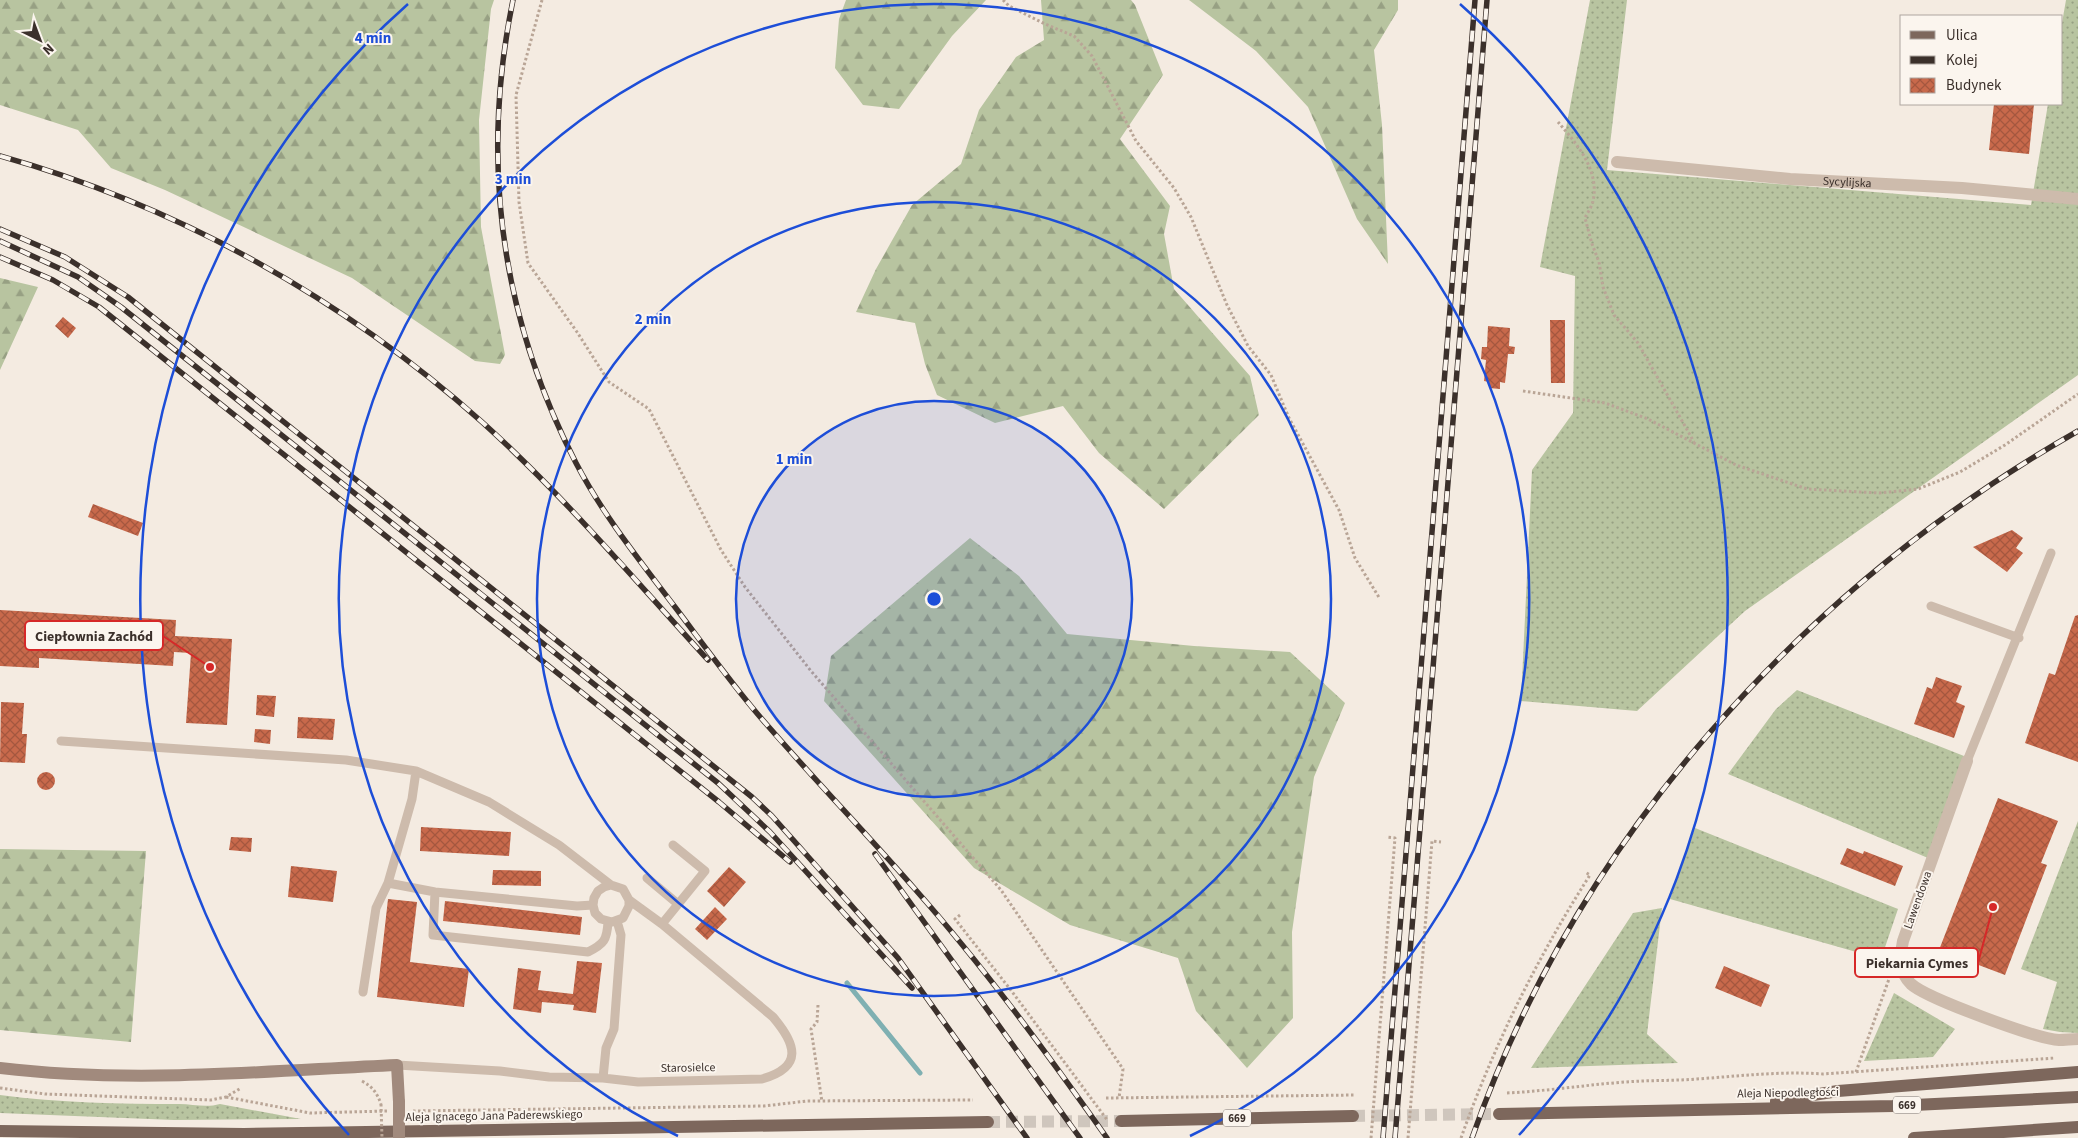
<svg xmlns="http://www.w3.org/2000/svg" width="2078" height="1138" font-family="'Source Sans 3',sans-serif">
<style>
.grass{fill:url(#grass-dots)}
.forest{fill:url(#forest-firs)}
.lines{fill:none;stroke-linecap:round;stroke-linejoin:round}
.stream{stroke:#7fb0b2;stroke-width:5}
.building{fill:url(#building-cross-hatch)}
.primary-tunnel{stroke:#cfc6bd;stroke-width:12;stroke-dasharray:12 6;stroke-linecap:butt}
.path{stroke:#b9a596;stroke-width:3;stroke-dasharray:2.5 2.5;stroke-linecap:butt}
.lane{stroke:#cdbbac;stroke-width:9}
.street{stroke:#cdbbac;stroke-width:12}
.secondary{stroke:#a18a7d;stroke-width:12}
.primary{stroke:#7d675c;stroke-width:12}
.rail-casing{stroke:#3b302b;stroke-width:5.5}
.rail{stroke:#fbf5ee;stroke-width:4;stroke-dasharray:11;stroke-linecap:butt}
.path-bridge{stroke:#b9a596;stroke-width:3;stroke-dasharray:2.5 2.5;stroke-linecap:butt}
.secondary-bridge{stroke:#a18a7d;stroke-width:12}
.ring{fill:none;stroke:#1d4ed8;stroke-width:2.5}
.labels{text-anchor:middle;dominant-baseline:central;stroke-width:4;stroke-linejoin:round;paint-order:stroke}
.shield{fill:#fbf5ee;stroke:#756b66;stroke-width:1}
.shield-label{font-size:11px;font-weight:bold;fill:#3b302b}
.street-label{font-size:12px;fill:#3b302b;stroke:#fbf5ee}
.centre{fill:#1d4ed8;stroke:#fbf5ee;stroke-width:2.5}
.ring-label{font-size:15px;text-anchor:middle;font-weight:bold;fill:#1d4ed8;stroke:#fbf5ee;stroke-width:4;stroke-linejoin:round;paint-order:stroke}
.leader{fill:none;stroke:#d62828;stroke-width:2}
.callout-dot{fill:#d62828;stroke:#fbf5ee;stroke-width:2}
.callout{fill:#fbf5ee;stroke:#d62828;stroke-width:2}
.callout-label{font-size:14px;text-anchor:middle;font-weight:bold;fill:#3b302b}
</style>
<defs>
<pattern id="grass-dots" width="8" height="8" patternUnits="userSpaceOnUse" patternTransform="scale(1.25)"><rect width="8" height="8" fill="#b8c4a0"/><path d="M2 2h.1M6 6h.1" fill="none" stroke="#97a083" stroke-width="1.8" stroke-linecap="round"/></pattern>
<pattern id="forest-firs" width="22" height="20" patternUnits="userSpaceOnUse" patternTransform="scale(1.25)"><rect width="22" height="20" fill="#b8c4a0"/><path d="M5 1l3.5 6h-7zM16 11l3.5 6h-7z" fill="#97a083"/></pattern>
<pattern id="building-cross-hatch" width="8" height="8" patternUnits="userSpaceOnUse" patternTransform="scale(1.25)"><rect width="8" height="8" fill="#c8694b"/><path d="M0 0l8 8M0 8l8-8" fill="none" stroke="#a4573f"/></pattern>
</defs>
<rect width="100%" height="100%" fill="#f4ebe1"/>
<path class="grass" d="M 1590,0 L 1627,0 L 1607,170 L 2031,205 L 2048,104 L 2062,104 L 2062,23 L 2066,0 L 2078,0 L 2078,375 L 1745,611 L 1637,711 L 1521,701 L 1532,470 L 1573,413 L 1575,276 L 1540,267 Z
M 1797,690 L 1964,756 L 1928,858 L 1728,774 L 1776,709 Z
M 2078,821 L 2078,1033 L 2060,1032 L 2043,1029 L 2057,982 L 2021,969 Z
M 1695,828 L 1898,909 L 1881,959 L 1670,899 Z
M 1662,908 L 1647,1034 L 1678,1063 L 1531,1068 L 1633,913 Z
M 1894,993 L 1955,1029 L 1933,1057 L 1864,1061 Z
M 0,1095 C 60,1103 119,1104 179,1104 C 193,1104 206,1108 220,1104 L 301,1119 L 174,1120 L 0,1113 Z"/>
<path class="forest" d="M 0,0 L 494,0 L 491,9 L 479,120 L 481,227 L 505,355 L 500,364 L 475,361 L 352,278 L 165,190 L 111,168 L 78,130 L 0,105 Z
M 846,0 L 986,0 L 952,36 L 899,109 L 863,105 L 835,68 L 839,19 Z
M 1041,0 L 1131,0 L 1135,5 L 1163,75 L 1120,139 L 1170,206 L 1164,234 L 1174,289 L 1250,376 L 1259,415 L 1164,509 L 1099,453 L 1063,406 L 995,423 L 937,395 L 925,364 L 915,323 L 856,312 L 876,269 L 912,205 L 961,164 L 979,110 L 1016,57 L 1044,40 Z
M 1189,0 L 1398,0 L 1398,10 L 1374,50 L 1382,125 L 1388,264 L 1357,219 L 1308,107 L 1256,51 Z
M 0,278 L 38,287 L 0,370 Z
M 970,538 L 1019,576 L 1067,634 L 1194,646 L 1290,652 L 1345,703 L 1314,777 L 1292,932 L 1293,1018 L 1247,1068 L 1196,1011 L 1178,958 L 1070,925 L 974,868 L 824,701 L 831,656 Z
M 0,849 L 146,851 L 131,1042 L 0,1030 Z"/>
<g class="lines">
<path class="stream" d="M 847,983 L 920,1073"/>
</g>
<path class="building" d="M 1994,104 L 2034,104 L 2029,154 L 1989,150 Z
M 63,317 L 76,328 L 68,338 L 55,326 Z
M 1550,320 L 1565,320 L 1565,383 L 1551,383 Z
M 1488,326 L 1510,328 L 1509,346 L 1515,347 L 1514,354 L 1508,354 L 1505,383 L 1500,382 L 1500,389 L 1489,388 L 1489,382 L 1484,381 L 1486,360 L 1481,359 L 1482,347 L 1487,347 Z
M 93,504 L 143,523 L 138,536 L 88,517 Z
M 2012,530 L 2023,538 L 2016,548 L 2023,553 L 2007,572 L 1973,547 Z
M 0,610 L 176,620 L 175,636 L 232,639 L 227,725 L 186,723 L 191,653 L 174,652 L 173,666 L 39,658 L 39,668 L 0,666 Z
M 2078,615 L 2078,762 L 2025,743 L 2049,673 L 2055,675 L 2075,616 Z
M 1936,677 L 1962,686 L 1956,702 L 1965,706 L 1954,738 L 1914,724 L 1927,687 L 1932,689 Z
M 257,695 L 276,696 L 274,717 L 256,715 Z
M 1,702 L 24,703 L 22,734 L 27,734 L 25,763 L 0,762 Z
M 298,717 L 335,719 L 333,740 L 297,738 Z
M 255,729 L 271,730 L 270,744 L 254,742 Z
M37 781a9 9 0 1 1 18 0a9 9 0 1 1-18 0Z
M 1998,798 L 2058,821 L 2041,863 L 2047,865 L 2005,975 L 1939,950 Z
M 421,827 L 511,832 L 509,856 L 420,851 Z
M 231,837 L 252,838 L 251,852 L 229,850 Z
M 1847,848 L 1863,854 L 1864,851 L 1903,866 L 1895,886 L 1840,864 Z
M 291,866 L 337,871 L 333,902 L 288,897 Z
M 729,867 L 746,882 L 724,907 L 707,891 Z
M 493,870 L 541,871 L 541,886 L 492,885 Z
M 388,899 L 417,902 L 410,962 L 469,969 L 464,1007 L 377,997 Z
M 445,901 L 582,917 L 580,935 L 443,921 Z
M 715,907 L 727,919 L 707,940 L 695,929 Z
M 577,961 L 602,963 L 596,1013 L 573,1010 L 574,1005 L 542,1002 L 541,1013 L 513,1009 L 518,968 L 541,971 L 538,990 L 573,994 Z
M 1724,966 L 1770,985 L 1761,1007 L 1715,988 Z"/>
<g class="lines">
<path class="primary-tunnel" d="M 1353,1116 L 1499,1114
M 988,1122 L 1121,1121"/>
<path class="path" d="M 542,0 L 516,95 L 519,202 L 528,263 L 577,332 L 609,382 L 649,409 L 721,550 L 745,587 L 811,671 L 1001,890 L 1123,1069 L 1119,1098
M 1003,0 L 1009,6 L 1045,24 L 1074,36 L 1092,56 L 1136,141 L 1174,188 L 1191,217 L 1227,305 L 1248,346 L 1271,375 L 1289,418 L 1339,510 L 1355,558 L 1380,599
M 1558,122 C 1576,143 1600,170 1593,201 C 1592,207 1587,213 1585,218 L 1592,244 L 1599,262 L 1603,287 L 1614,315 L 1638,343 L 1694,442
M 1523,391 L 1605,403 L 1648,419 L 1736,465 L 1807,489 L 1879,493 L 1918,489 L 1960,472 L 2005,445 L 2078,394
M 960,915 L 955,919 L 1010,989 L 1108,1121
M 818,1005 L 817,1022 L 811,1029 L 822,1102
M 1856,1072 L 1889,979
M 362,1081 C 373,1087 377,1093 381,1104
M 0,1088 L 45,1094 L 211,1100 L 226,1097 L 241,1088
M 1507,1093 C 1547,1091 1585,1085 1625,1082 C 1649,1080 1673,1081 1697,1079 C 1740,1076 1780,1071 1823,1074 L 2055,1058
M 226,1097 L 310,1113 L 387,1111
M 1106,1098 L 1355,1095
M 413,1111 L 764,1106 L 807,1101 L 973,1100
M 1371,1138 L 1395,838 L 1386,837
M 1408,1138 L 1432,841 L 1441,842
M 1461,1138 C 1494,1045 1537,958 1590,875 L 1585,872"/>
<path class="lane" d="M 1931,606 L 2019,638
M 61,741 L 346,760 L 416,771 L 489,802 L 559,845 L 611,885 L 623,889 L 629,900 L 629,906 L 623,918 L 612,922 L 601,919 L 595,913 L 593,905 L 594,898 L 598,891 L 604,887 L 611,885
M 1967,761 L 2051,553
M 647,878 L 678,904
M 388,883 L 435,892 L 577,906 L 593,905
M 435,892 L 433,935 L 588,952 C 604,944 607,940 608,922
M 662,924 L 705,871 L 673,845
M 363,992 L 376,908 L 388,883 L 412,799 L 416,771
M 397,1065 L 500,1071 L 549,1077 L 603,1078 L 638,1082 L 762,1079 C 804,1067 796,1044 773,1017 L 662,924 L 629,900
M 603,1078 L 606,1048 L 614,1029 L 621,935 L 617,921"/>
<g class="street">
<path id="s1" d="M 1617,162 L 1790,179 L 1962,188 L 2078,199"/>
<path d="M 1967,761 L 1903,941 C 1900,957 1898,971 1911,984 C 1926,998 2037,1039 2059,1040 C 2065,1040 2072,1039 2078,1039"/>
</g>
<path class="secondary" d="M 0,1068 C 133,1084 264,1071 397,1065 L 399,1102"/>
<path class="primary" d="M 1776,1101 L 1838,1091 L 2078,1072
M 1499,1114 L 1893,1106 L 2078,1097
M 1121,1121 L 1353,1116
M 0,1131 L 244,1134 L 988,1122
M 1914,1138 L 2078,1127"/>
<defs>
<path id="rail" d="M 513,0 C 480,161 501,317 576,463 C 603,515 640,561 675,607 C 703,644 731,683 761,718 C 811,776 864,831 914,888 C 984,967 1046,1052 1107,1138
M 0,156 C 178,206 344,299 482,422 C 563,495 634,579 708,660
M 0,229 L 65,257 L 128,297 L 752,797 L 772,816 L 898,958 L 1027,1138
M 0,241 L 78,277 L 121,307 L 718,783 L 770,832 L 912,988
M 0,257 L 53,280 L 99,307 L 719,802 L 790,862
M 875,854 L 1080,1138
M 1383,1138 L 1475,0
M 1395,1138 L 1487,0
M 1472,1138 C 1577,838 1804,587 2078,431"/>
</defs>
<use href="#rail" class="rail-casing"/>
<use href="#rail" class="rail"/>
<path class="path-bridge" d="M 381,1104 L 382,1138"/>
<path class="secondary-bridge" d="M 399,1102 L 399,1138"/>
</g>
<circle cx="934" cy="599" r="198" fill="#1d4ed8" fill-opacity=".12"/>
<g class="ring">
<circle cx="934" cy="599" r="198"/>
<circle cx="934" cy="599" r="397"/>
<path d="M678 1136A595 595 0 1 1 1190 1136"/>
<path d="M349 1135A794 794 0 0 1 408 4M1460 4A794 794 0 0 1 1519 1135"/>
</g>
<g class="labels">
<g class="shield">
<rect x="1893" y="1096.5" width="28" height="17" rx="4"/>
<rect x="1223" y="1109.5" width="28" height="17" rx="4"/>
</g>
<g class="shield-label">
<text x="1907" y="1105">669</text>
<text x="1237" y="1118">669</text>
</g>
<g class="street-label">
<text stroke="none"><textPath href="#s1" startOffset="231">Sycylijska</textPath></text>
<text transform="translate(1918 900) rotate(-70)">Lawendowa</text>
<text transform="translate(688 1068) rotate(-1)">Starosielce</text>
<text transform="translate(1788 1093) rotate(-1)">Aleja Niepodległości</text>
<text transform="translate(494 1116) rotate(-1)">Aleja Ignacego Jana Paderewskiego</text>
</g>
</g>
<circle cx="934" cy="599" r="8" class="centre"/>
<g class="ring-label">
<text x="373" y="43">4 min</text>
<text x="513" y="184">3 min</text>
<text x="653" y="324">2 min</text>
<text x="794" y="464">1 min</text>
</g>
<path class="leader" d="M210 667L163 636M1993 907L1978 963"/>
<g class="callout-dot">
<circle cx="210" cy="667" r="5"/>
<circle cx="1993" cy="907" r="5"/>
</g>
<g class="callout">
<rect x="25" y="621" width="138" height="29" rx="5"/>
<rect x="1855" y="948" width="123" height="29" rx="5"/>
</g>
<g class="callout-label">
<text x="94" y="641">Ciepłownia Zachód</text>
<text x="1917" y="968">Piekarnia Cymes</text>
</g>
<rect x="1900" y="15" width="162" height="90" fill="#fbf5ee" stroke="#aea6a0"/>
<rect x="1910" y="31" width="25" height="8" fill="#7d675c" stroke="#aea6a0"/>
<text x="1946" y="40" font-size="15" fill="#3b302b">Ulica</text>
<rect x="1910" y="56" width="25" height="8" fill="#3b302b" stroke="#aea6a0"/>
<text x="1946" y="65" font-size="15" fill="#3b302b">Kolej</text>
<rect x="1910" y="78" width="25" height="15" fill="url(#building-cross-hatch)" stroke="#aea6a0"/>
<text x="1946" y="90" font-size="15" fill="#3b302b">Budynek</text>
<g transform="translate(40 40) rotate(138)" stroke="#fbf5ee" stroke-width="4" paint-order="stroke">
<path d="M0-4L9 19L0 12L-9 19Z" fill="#3b302b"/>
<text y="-8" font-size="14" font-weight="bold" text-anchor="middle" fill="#3b302b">N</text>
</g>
</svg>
